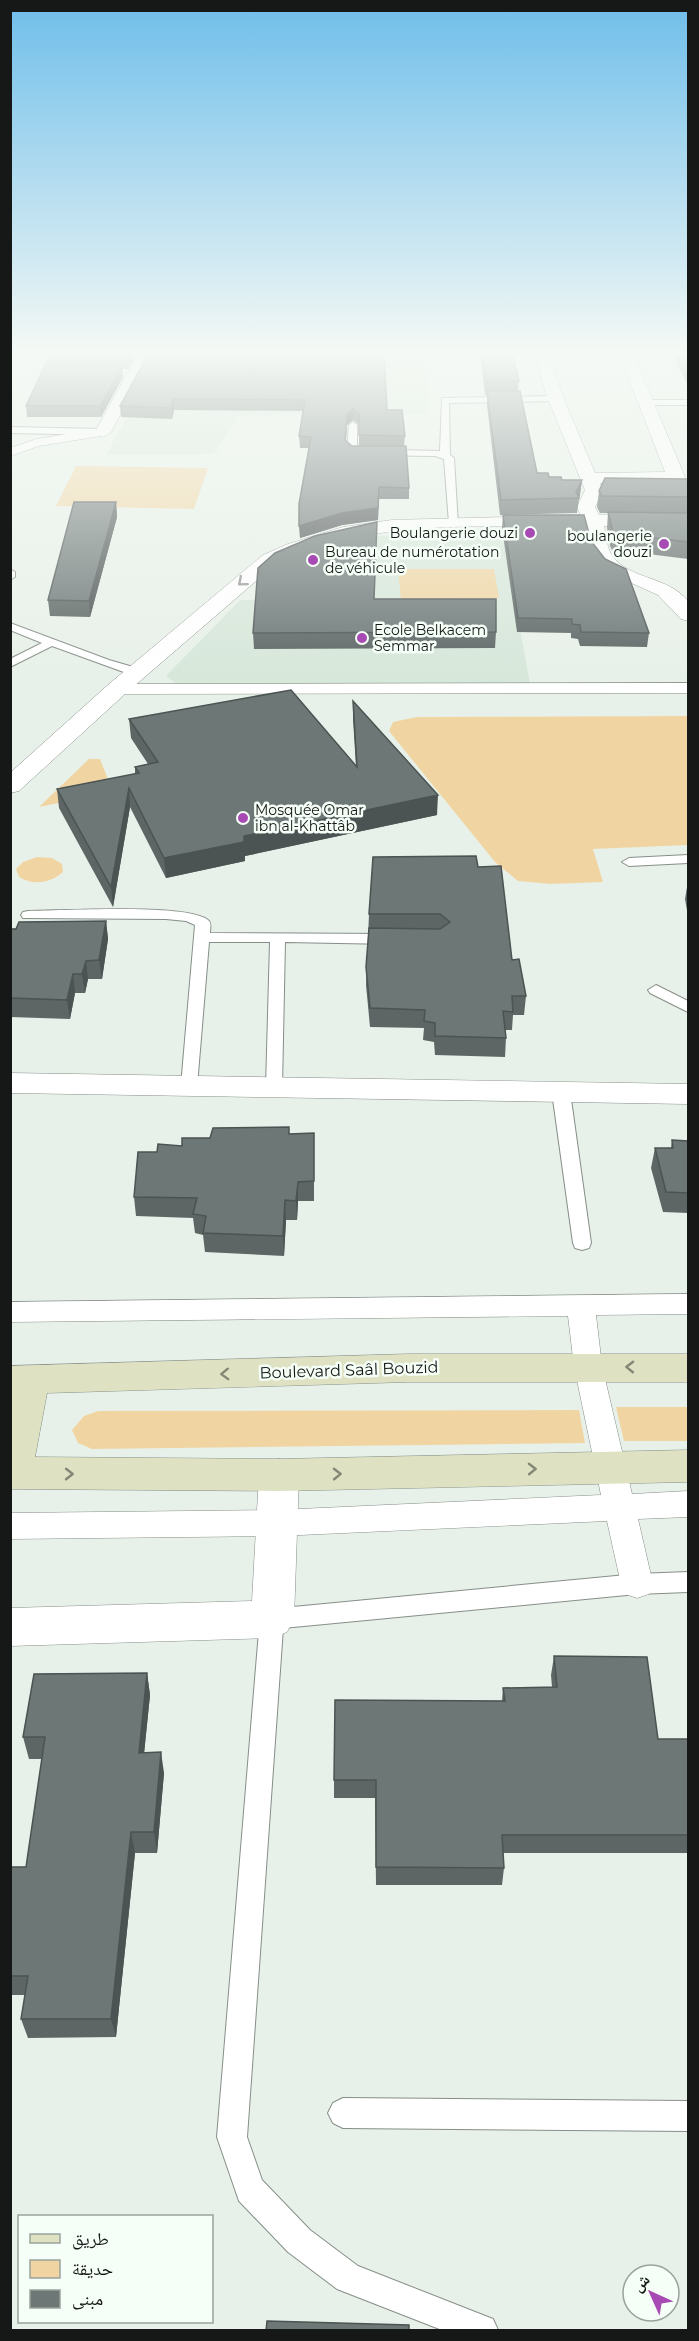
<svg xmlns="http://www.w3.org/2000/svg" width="699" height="2341" font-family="Montserrat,'Noto Naskh Arabic',sans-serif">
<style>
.built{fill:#d7e7da}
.green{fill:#f0d5a3}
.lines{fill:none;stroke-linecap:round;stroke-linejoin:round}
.service-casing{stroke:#868e88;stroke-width:2}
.pedestrian-casing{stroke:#868e88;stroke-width:1}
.minor-casing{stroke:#868e88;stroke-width:1}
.secondary-casing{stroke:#868e88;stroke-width:1}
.service{fill:#fff;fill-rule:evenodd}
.pedestrian{fill:#fff;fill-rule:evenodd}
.minor{fill:#fff;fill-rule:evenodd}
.secondary{fill:#dee2c2;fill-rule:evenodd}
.wall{fill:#5d6665;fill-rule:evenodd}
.shaded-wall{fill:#4c5353}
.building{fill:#6c7776;stroke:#4c5353;stroke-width:1.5}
.oneway{stroke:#969796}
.oneway2{stroke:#848775}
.poi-dot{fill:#a74ab3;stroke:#f5fef7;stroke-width:2}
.labels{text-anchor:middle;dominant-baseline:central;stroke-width:5;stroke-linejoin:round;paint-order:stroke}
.far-poi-label{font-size:14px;fill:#151816;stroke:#f5fef7;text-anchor:start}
.street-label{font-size:16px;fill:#151816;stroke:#f5fef7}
</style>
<rect width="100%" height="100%" fill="#e8f1e9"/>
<path class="built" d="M 163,351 L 427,351 L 429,414 L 239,416 L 214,454 L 106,455 Z
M 503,534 L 530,684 L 177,684 L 166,676 L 240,600 L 374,598 L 377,536 Z"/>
<path class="green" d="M 76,466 L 208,468 L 194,509 L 56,506 Z
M 398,569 L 494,569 L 499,598 L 401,599 Z
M 688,716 L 688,845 L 593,849 L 603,882 L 550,884 L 518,881 L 495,862 L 389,731 L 393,722 L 417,717 Z
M 89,759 L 100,759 L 113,792 L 39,807 Z
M 37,857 L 52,858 L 62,864 L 63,872 C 51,883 33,886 19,877 L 16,869 L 23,862 Z
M 616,1407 L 688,1407 L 688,1441 L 624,1441 Z
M 579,1410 L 585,1443 L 92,1449 L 78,1443 L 72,1430 L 84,1416 L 98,1411 Z"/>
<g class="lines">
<defs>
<path id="service" d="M 556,396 L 559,397 L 559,401 L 449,403 L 450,455 L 454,458 L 458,525 L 449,523 L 444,459 L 435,456 L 352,455 L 347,452 L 349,425 L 353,422 L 357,425 L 357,449 L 440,451 L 442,398 Z
M 646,400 L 688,400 L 688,405 L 643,405 L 643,401 Z
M 10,427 L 103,429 L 107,432 L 103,435 L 10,433 Z
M 10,569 L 15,572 L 15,577 L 10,580 Z
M 10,623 L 109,660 L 140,669 L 142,672 L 140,675 L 132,675 L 52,646 L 10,667 L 10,659 L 42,643 L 10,630 Z
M 688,855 L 688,863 L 629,866 L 622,862 L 629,858 Z
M 28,911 C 61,911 187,903 208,920 C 212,923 210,928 210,933 L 392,934 L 400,939 L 392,944 L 285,942 L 282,1087 L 280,1091 L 268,1091 L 266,1087 L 270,942 L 209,942 L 197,1086 L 195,1090 L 183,1090 L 181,1086 L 195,925 L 186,921 L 166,919 L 23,918 L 21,915 L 23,912 Z
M 656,985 L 688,1001 L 688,1012 L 650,993 L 648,990 Z
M 561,1087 L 567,1088 L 570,1092 L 591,1243 L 589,1248 L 582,1250 L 575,1248 L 573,1243 L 552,1092 L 555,1088 Z
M 688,1572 L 688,1592 L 637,1594 L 283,1628 L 247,2137 L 262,2180 L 310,2230 L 358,2266 L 493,2319 L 498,2330 L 442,2330 L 337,2289 L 288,2252 L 239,2201 L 217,2137 L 260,1619 L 264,1612 L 272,1609 L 637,1574 Z
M 343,2098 L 688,2101 L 688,2131 L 343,2128 L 333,2123 L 328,2113 L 333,2103 Z"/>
<path id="pedestrian" d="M 103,428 L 109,432 L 107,435 L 39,446 L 10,456 L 10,448 L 37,439 Z
M 688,683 L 688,693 L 117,694 L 111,693 L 108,689 L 111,685 L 117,684 Z
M 688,1294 L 688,1314 L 596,1315 L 602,1366 L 632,1494 L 688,1491 L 688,1517 L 638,1519 L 653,1584 L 649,1594 L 637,1598 L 625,1594 L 621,1584 L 607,1521 L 278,1536 L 10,1539 L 10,1513 L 278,1510 L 601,1495 L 574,1366 L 568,1316 L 10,1322 L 10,1302 Z"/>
<path id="minor" d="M 140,351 L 154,351 L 111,432 L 103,437 L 97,435 L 95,432 Z
M 533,351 L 547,351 L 564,399 L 595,473 L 665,472 L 618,351 L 632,351 L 685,477 L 682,481 L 676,482 L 600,483 L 603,490 L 595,507 L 599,515 L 688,516 L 688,527 L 604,526 C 606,536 607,549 613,557 C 631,580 668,576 688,601 L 688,621 L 681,619 L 658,595 L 605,571 L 591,553 L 585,526 C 480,528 375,517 277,563 L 125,694 L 19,791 L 10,793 L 10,773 L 109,684 L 263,555 L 288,544 L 343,527 L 392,520 L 581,515 L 577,507 L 585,490 L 548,399 Z
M 10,1073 L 688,1084 L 688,1104 L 10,1093 Z
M 279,1459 L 293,1464 L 299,1475 L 294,1619 L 287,1632 L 272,1638 L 10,1646 L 10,1608 L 252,1601 L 259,1475 L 265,1464 Z"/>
<path id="secondary" d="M 408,1354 L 688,1354 L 688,1382 L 408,1382 L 47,1393 L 35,1457 L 279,1459 L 688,1450 L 688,1482 L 279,1491 L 10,1489 L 10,1366 Z"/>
</defs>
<use href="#service" class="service-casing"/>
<use href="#pedestrian" class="pedestrian-casing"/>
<use href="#minor" class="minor-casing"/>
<use href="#secondary" class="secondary-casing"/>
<use href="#service" class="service"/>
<use href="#pedestrian" class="pedestrian"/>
<use href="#minor" class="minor"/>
<use href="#secondary" class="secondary"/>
</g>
<path class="wall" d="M 52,351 L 138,351 L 128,369 L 122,369 L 123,377 L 101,417 L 27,417 L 26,406 Z
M 150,351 L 387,410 L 405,436 L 404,446 L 409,488 L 409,499 L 379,499 L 378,520 L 342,525 L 300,538 L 299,504 L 309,448 L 300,448 L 299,436 L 303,411 L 174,410 L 172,419 L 121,417 L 120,406 ZM 353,420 L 359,425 L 359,446 L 352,446 L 346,441 L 347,425 Z
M 480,351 L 512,351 L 519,381 L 518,391 L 537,473 L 562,480 L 582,480 L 577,513 L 500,515 L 487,405 L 487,395 L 485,395 Z
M 671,351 L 688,351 L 688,386 Z
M 688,479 L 688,559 L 616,550 L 615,556 L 610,546 L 607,528 L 608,513 L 600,513 L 597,507 L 599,491 Z
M 116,502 L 117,517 L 90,617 L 50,616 L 48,600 Z
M 503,515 L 591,541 L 649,633 L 647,647 L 580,646 L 578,639 L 571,638 L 571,633 L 517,632 L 502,528 Z
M 377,522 L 374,599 L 496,632 L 495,648 L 254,649 L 253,633 Z
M 353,701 L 437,815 L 245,856 L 245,861 L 166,878 L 130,807 L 113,907 L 59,808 L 57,789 L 135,774 L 135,767 L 148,764 L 131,738 L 129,719 L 356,766 L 353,719 Z
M 478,867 L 526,996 L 524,1015 L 513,1015 L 512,1030 L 505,1030 L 506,1038 L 505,1057 L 435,1055 L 434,1042 L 423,1040 L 424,1028 L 370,1027 L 366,985 L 369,914 Z
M 688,881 L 688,916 L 685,899 Z
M 106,921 L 108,939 L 102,979 L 88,979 L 85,993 L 75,993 L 70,1019 L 10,1017 L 10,929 Z
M 289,1127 L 289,1134 L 314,1133 L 314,1201 L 298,1201 L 297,1220 L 286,1220 L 284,1256 L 205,1252 L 203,1235 L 195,1233 L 193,1218 L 136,1216 L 134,1197 L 157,1152 L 182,1146 L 210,1138 Z
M 672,1140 L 688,1141 L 688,1213 L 663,1212 L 651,1168 L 655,1148 L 671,1148 Z
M 554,1656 L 658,1739 L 688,1739 L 688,1853 L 503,1853 L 504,1868 L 502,1885 L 376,1885 L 375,1798 L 334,1798 L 334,1780 L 502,1701 L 503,1688 L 552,1687 L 551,1675 Z
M 147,1673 L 150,1695 L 144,1753 L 164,1773 L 157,1853 L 135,1853 L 116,2037 L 28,2038 L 21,2019 L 25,1995 L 10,1995 L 10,1867 L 26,1867 L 42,1759 L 29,1759 L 23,1737 Z"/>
<path class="shaded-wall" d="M 131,351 L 138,351 L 128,369 L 127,358 Z
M 56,357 L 57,368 L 51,371 L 50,361 Z
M 122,366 L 123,377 L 101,417 L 100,406 Z
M 173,399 L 174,410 L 172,419 L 171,408 Z
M 353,409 L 353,420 L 347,425 L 345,452 L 347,414 Z
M 582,480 L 580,495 L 579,498 L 576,492 Z
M 379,487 L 378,520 L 342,525 L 300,538 L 299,526 Z
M 116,502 L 117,517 L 90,617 L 89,601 Z
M 129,788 L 130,807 L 113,907 L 111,887 Z
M 438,795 L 437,815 L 245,856 L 245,861 L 166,878 L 164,858 L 244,836 Z
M 106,921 L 108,939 L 102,979 L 99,960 Z
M 86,961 L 88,979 L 85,993 L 82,974 Z
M 73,974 L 75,993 L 70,1019 L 67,1000 Z
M 298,1182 L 298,1201 L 297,1220 L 296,1201 Z
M 285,1200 L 286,1220 L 284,1256 L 283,1236 Z
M 147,1673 L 150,1695 L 142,1774 L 139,1753 Z
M 161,1752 L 164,1773 L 157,1853 L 154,1832 Z
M 131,1832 L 135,1853 L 116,2037 L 111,2019 Z"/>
<path class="building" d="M 52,351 L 131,351 L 127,358 L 56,357 L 50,361 L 53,366 L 122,366 L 100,406 L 26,406 Z
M 150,351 L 384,351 L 387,410 L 402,410 L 405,436 L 359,435 L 359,414 L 353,409 L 347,414 L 345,440 L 352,446 L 406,446 L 409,488 L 379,487 L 378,508 L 342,513 L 299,526 L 299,504 L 311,437 L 299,436 L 305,400 L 173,399 L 171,408 L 120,406 Z
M 482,351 L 512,351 L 519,381 L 486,382 Z
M 679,351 L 688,351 L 688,370 Z
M 487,391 L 520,391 L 537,473 L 548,473 L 549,477 L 561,477 L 562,480 L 582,480 L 576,492 L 579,498 L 501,500 Z
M 605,478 L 688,479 L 688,497 L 602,496 L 599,491 Z
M 74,502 L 116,502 L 89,601 L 48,600 Z
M 608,512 L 688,513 L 688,542 L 615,533 L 617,539 L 612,529 Z
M 503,515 L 584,515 L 591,541 L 605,559 L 626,569 L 649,633 L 581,632 L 580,625 L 572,624 L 572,619 L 518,618 Z
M 377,522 L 374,599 L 496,599 L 496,632 L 253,633 L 258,568 L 275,553 L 315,536 Z
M 291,690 L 357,767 L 353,701 L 438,795 L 244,836 L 244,842 L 164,858 L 129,788 L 111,887 L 57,789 L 139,773 L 135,767 L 158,762 L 129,719 Z
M 476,856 L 478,867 L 501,866 L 512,960 L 519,959 L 526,996 L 512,996 L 513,1012 L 503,1011 L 506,1038 L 435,1036 L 435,1023 L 424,1021 L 425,1010 L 370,1008 L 366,967 L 369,928 L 440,929 L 450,922 L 440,914 L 369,914 L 373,857 Z
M 106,921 L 99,960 L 86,961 L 82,974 L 73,974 L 67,1000 L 10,998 L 10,929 L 16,929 L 19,922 Z
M 289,1127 L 289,1134 L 314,1133 L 314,1181 L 298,1182 L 296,1201 L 285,1200 L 283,1236 L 203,1233 L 206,1216 L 193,1214 L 197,1198 L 134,1197 L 138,1152 L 157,1152 L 158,1144 L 182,1146 L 182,1138 L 210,1138 L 213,1128 Z
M 672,1140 L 688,1141 L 688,1193 L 666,1192 L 655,1148 L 673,1148 Z
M 554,1656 L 647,1657 L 658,1739 L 688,1739 L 688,1835 L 502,1835 L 504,1868 L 376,1867 L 376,1780 L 334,1780 L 335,1700 L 505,1701 L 503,1688 L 557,1687 Z
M 147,1673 L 139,1753 L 161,1752 L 154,1832 L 131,1832 L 111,2019 L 21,2019 L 28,1976 L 10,1976 L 10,1867 L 26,1867 L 45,1737 L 23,1737 L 34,1674 Z
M 267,2321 L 409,2325 L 409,2331 L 266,2331 Z"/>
<defs><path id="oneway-chevron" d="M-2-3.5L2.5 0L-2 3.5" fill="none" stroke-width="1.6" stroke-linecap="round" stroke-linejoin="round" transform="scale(1.5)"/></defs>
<use class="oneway" href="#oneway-chevron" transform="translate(242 582) rotate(140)"/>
<g class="oneway2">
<use href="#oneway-chevron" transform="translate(630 1367) rotate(-179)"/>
<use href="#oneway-chevron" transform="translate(225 1374) rotate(178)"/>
<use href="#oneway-chevron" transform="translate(532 1469) rotate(-1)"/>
<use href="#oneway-chevron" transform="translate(69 1474)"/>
<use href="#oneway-chevron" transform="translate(337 1474) rotate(-1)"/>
</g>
<linearGradient id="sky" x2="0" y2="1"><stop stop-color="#6ebeea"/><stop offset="0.52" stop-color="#f5f9f5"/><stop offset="1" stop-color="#f5f9f5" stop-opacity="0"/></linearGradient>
<rect width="699" height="679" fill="url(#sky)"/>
<g class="poi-dot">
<circle cx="530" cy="533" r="6"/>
<circle cx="664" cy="544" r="6"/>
<circle cx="313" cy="560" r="6"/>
<circle cx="362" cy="638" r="6"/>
<circle cx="243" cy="818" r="6"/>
</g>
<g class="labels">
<g class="far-poi-label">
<text x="518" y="533" text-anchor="end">Boulangerie douzi</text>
<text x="652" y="536" text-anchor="end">boulangerie<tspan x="652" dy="16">douzi</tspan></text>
<text x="325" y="552">Bureau de numérotation<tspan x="325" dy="16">de véhicule</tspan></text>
<text x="374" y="630">Ecole Belkacem<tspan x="374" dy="16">Semmar</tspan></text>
<text x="255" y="810">Mosquée Omar<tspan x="255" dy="16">ibn al-Khattâb</tspan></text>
</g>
<g class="street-label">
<text transform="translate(349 1370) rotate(-2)">Boulevard Saâl Bouzid</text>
</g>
</g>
<rect width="699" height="2341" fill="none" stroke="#151816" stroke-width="24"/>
<rect x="18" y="2215" width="195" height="108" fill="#f5fef7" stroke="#9ba29d" stroke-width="1.5"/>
<rect x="30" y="2234" width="30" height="9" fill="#dee2c2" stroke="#9ba29d" stroke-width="1.5"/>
<text x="72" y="2245" font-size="18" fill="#151816">طريق</text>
<rect x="30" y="2260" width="30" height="18" fill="#f0d5a3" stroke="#9ba29d" stroke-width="1.5"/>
<text x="72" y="2275" font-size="18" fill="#151816">حديقة</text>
<rect x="30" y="2290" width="30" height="18" fill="#6c7776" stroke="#9ba29d" stroke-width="1.5"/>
<text x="72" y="2305" font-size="18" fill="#151816">مبنى</text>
<g transform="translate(651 2293) rotate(315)"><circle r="28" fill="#f5fef7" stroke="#9ba29d" stroke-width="1.5"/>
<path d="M0-4.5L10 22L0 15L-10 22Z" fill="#a74ab3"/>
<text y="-9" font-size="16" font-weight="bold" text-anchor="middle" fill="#151816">ش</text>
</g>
</svg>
